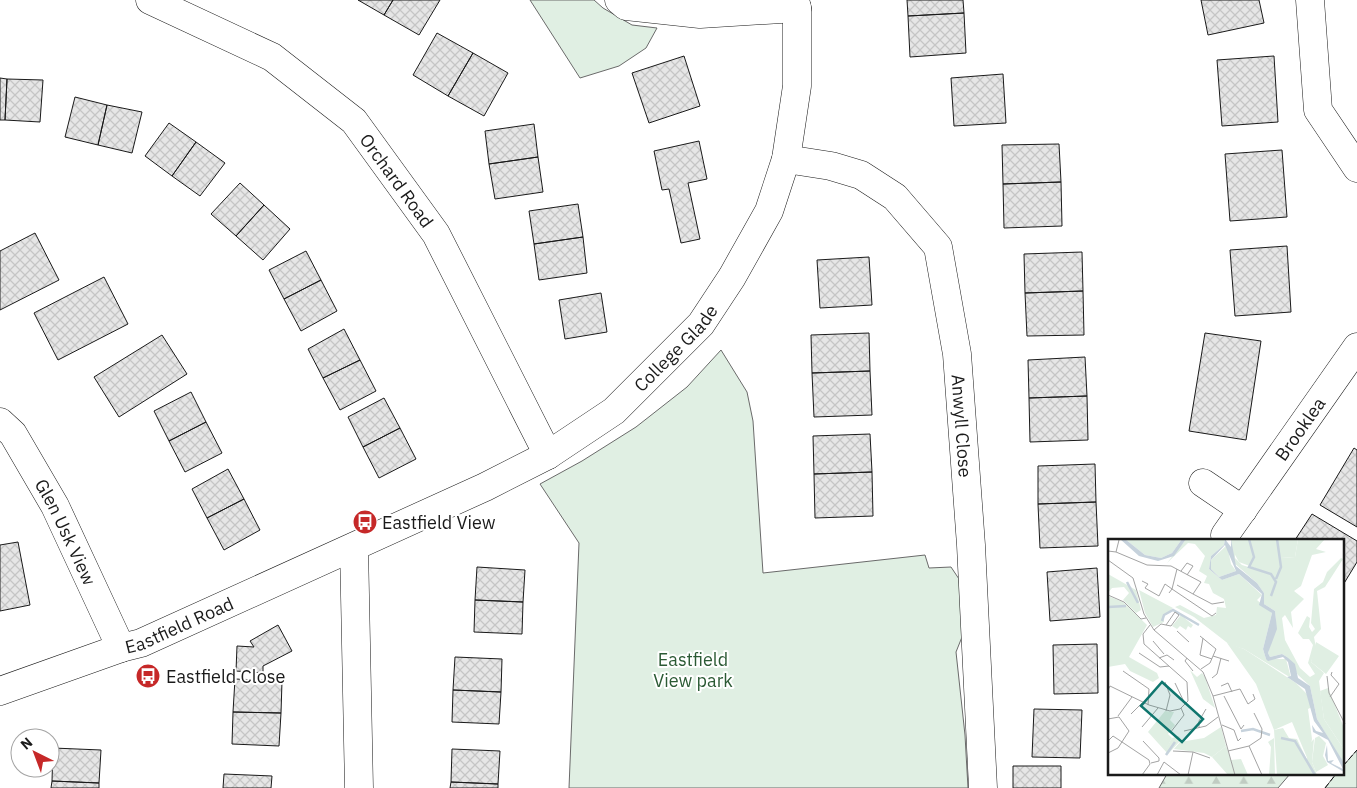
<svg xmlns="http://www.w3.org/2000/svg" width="1357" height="788" font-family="'IBM Plex Sans',sans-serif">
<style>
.green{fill:#e0efe3;stroke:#6a6a6a}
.forest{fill:url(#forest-firs);stroke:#6a6a6a}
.building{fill:url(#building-cross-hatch);stroke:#1a1a1a}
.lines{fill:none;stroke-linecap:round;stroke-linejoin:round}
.minor-casing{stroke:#1a1a1a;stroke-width:29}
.minor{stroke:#fff;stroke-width:28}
.fence{stroke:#1a1a1a;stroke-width:1;stroke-dasharray:6 2.5;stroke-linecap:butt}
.labels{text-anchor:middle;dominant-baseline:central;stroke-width:4;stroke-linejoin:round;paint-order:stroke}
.street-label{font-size:18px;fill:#1a1a1a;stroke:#fff}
.poi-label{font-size:18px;fill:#1a1a1a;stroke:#fff;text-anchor:start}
.park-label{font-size:18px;fill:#2b5a34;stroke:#fff}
.inset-river{fill:none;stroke:#c6d2dc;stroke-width:2.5}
.inset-road{fill:none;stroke:#a3a3a3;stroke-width:1}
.view{fill:#0f766e;fill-opacity:0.15;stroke:#0f766e;stroke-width:2.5}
.inset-edge{fill:none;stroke:#1a1a1a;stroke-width:2.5}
</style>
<defs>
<pattern id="forest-firs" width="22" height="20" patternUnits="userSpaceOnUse" patternTransform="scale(1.25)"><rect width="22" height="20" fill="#e0efe3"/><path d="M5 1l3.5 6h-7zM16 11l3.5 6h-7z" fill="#c0ccc2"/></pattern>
<pattern id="building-cross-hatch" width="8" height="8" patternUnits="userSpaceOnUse" patternTransform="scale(1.25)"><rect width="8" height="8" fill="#e6e6e6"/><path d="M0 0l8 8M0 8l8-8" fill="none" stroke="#c5c5c5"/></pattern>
</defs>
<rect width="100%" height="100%" fill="#fff"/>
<path class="green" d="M 530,0 L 594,0 L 603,8 L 632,25 L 657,28 L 646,48 L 619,66 L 580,78 Z
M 721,350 L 747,392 L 753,421 L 763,573 L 925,555 L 929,568 L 951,567 L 959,579 L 964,632 L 956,652 L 965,735 L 968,788 L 569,788 L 579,543 L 540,484 L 582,461 L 636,427 L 687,387 Z
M 1357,750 L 1357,788 L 1325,788 L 1336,774 L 1343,774 L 1343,766 Z"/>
<path class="forest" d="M 1167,774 L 1290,774 L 1278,788 L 1159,788 Z"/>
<path class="building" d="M 358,0 L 393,0 L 384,15 Z
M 393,0 L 440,0 L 419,35 L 384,15 Z
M 907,0 L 963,0 L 964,13 L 908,16 Z
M 1201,0 L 1259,0 L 1264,23 L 1208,35 Z
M 964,13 L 966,53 L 910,57 L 908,16 Z
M 437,33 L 473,53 L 448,96 L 413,75 Z
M 473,53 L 508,73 L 484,116 L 448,96 Z
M 684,56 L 700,106 L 649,123 L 632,73 Z
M 1274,56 L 1278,122 L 1222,126 L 1217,60 Z
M 1003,74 L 1006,123 L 954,126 L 951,78 Z
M 0,78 L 7,79 L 5,120 L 0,120 Z
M 7,79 L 43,80 L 40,122 L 5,120 Z
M 75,97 L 107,105 L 98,145 L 65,137 Z
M 107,105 L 142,112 L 132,153 L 98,145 Z
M 169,123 L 196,142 L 172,176 L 145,156 Z
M 534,124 L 538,157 L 489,164 L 485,131 Z
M 699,141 L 707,179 L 688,183 L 700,239 L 681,243 L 669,189 L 662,190 L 654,151 Z
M 196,142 L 225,163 L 200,196 L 172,176 Z
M 1059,144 L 1061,182 L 1003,184 L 1002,145 Z
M 1282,150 L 1287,217 L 1230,221 L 1225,154 Z
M 538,157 L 543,192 L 495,199 L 489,164 Z
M 1061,182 L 1062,226 L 1004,228 L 1003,184 Z
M 240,183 L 264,205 L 236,236 L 211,214 Z
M 578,204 L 583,237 L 534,244 L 529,211 Z
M 264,205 L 290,229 L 263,260 L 236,236 Z
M 35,233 L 59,280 L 0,310 L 0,251 Z
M 583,237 L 587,273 L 539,280 L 534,244 Z
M 1287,246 L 1291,312 L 1235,316 L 1230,250 Z
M 306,251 L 321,280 L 284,299 L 269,270 Z
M 1082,252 L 1083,291 L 1025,293 L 1024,254 Z
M 869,257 L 872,305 L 820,308 L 817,260 Z
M 104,277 L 128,324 L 58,360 L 34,313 Z
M 321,280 L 337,311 L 301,331 L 284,299 Z
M 1083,291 L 1084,335 L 1027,336 L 1025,293 Z
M 601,293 L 607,332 L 565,339 L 559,300 Z
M 344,329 L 360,360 L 323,378 L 308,349 Z
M 869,333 L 870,371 L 812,373 L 811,335 Z
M 1205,333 L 1261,341 L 1246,440 L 1189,431 Z
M 162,335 L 187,374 L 119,417 L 94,377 Z
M 1085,357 L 1087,396 L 1029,398 L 1028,360 Z
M 360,360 L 376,391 L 340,410 L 323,378 Z
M 870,371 L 872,415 L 814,417 L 812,373 Z
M 191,392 L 206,422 L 169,441 L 154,411 Z
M 1087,396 L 1088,440 L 1030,442 L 1029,398 Z
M 384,398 L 400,428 L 363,447 L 348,417 Z
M 206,422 L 222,453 L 185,472 L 169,441 Z
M 400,428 L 416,459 L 379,478 L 363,447 Z
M 870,434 L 872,472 L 814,474 L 813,436 Z
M 1354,448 L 1357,450 L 1357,527 L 1320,505 Z
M 1095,464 L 1096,502 L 1038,504 L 1038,466 Z
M 228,469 L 244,499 L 207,518 L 192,489 Z
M 872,472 L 873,516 L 815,518 L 814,474 Z
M 244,499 L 260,530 L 224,550 L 207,518 Z
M 1096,502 L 1098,546 L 1040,548 L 1038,504 Z
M 1312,514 L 1357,541 L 1357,562 L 1343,585 L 1343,540 L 1295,540 Z
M 18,542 L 30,605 L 0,611 L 0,545 Z
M 477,567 L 525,570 L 523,602 L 475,600 Z
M 1097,568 L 1100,617 L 1050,621 L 1047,572 Z
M 475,600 L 523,602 L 522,634 L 474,632 Z
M 278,625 L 292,651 L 263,666 L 263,673 L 236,671 L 237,646 L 254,647 L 250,641 Z
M 1097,644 L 1098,693 L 1054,694 L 1053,645 Z
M 455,657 L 502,659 L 501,692 L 453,690 Z
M 235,679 L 282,681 L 281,713 L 233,712 Z
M 453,690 L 501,692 L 499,724 L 452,722 Z
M 1034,709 L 1082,710 L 1080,758 L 1032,757 Z
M 233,712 L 281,713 L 279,746 L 232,744 Z
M 53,748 L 101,750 L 99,783 L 52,781 Z
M 452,749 L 500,751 L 498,784 L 451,782 Z
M 1013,766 L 1061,766 L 1061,788 L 1013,788 Z
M 224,774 L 272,776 L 271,788 L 223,788 Z
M 52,781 L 99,783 L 99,788 L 51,788 Z
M 451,782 L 498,784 L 498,788 L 450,788 Z"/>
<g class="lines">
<defs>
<g id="minor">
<path id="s1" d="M 150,0 L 272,57 L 354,121 L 436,234 L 548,455"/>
<path d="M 619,0 L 626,6 L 700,14 L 797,8"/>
<path d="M 1310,0 L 1318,110 L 1357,168"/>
<path id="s2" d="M 786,159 L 831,166 L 861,175 L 895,197 L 938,247 L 957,354 L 971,545 L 983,788"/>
<path id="s3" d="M 0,422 L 13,434 L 55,506 L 121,648"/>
<path d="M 1203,483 L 1243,510"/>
<path id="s4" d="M 1225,535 L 1357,347"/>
<path d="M 354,547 L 359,788"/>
<path id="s5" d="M 0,691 L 121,648 L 141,643 L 485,487 L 548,455 L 614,411 L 701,324 L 732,277 L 769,211 L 786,159 L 797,86 L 797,8 L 795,0"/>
</g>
</defs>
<use href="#minor" class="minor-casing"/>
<use href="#minor" class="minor"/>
<path class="fence" d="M 1343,766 L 1357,750
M 1325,788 L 1336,774"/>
</g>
<defs>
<symbol id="bus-disc" viewBox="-11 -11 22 22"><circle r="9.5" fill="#c62828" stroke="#fff"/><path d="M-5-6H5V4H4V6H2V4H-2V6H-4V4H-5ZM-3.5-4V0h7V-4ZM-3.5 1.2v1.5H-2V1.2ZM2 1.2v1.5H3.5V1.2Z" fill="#fff"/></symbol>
</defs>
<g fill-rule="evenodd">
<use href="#bus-disc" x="351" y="508" width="28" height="28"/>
<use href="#bus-disc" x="134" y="662" width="28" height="28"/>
</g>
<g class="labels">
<g class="street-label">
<text stroke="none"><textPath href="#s1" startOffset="312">Orchard Road</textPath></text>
<text stroke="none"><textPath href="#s5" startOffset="765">College Glade</textPath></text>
<text stroke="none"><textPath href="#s2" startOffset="364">Anwyll Close</textPath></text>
<text stroke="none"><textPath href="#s4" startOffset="130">Brooklea</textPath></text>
<text stroke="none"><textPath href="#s3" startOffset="129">Glen Usk View</textPath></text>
<text stroke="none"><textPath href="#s5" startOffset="191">Eastfield Road</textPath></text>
</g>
<g class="poi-label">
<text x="382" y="522">Eastfield View</text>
<text x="166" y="676">Eastfield Close</text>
</g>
<g class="park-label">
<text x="693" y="659">Eastfield<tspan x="693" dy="21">View park</tspan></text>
</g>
</g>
<g transform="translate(1108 539)">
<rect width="236" height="236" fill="#fff"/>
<path d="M 127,0 L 190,0 L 187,18 L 173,19 L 173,28 L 167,41 L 163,35 L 131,23 L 126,14 ZM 0,35 L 28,51 L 33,71 L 28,74 L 15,61 L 21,54 L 16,48 L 4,49 L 0,54 ZM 0,57 L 15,63 L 39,86 L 21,118 L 0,119 ZM 73,76 L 85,86 L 83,89 L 80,87 L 78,91 L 72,87 L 69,90 L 64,87 ZM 208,103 L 231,117 L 218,135 L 203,123 ZM 119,104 L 136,110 L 188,144 L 201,157 L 204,168 L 200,170 L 204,200 L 200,221 L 184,183 L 166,191 L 148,145 ZM 220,149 L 236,189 L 235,209 L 216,180 L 212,152 ZM 57,172 L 66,173 L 62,181 L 67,186 L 60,195 L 64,199 L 58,210 L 40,193 ZM 113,188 L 118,207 L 104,218 L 96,214 L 66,210 L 72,203 L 96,199 ZM 211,197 L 218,204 L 215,217 L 220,226 L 208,233 L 204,223 L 207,199 Z" fill="#e0efe3"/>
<path d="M 17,0 L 74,0 L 64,14 L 53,19 L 37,16 ZM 78,0 L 117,0 L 116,6 L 103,17 L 101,30 L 114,41 L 131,35 L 154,56 L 149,61 L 164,74 L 155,110 L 158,120 L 178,120 L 183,139 L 136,110 L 122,106 L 86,78 L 67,68 L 72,66 L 96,79 L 108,76 L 109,68 L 118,69 L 116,60 L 105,54 L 101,45 L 96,44 L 99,37 L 91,32 L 97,17 L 87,5 L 80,4 L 59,24 ZM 123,0 L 127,0 L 127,19 L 134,26 L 163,35 L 167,41 L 173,28 L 172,19 L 187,18 L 190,0 L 217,0 L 208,10 L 218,13 L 204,16 L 193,47 L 186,52 L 196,60 L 183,73 L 185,89 L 177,76 L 174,79 L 177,101 L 192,129 L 202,138 L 207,135 L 200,124 L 205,106 L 201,100 L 195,100 L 190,94 L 199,77 L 202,79 L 201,88 L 204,93 L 207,90 L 203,84 L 206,50 L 215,43 L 219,33 L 233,19 L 235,20 L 217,48 L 209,52 L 213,90 L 206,98 L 208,109 L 203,123 L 216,134 L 211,142 L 216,180 L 235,209 L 236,198 L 236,225 L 209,180 L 202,147 L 190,136 L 179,118 L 174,115 L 162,118 L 160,114 L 168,83 L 167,72 L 156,65 L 156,54 L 149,44 L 126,24 ZM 119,6 L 123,25 L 128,32 L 111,38 L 103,30 L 103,21 ZM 31,51 L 65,69 L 56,77 L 56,83 L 45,88 L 37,74 ZM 8,117 L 21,118 L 49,134 L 51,139 L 45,143 L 22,132 L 17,125 L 0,128 L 0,119 ZM 82,131 L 89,138 L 94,134 L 97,138 L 107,169 L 95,160 ZM 175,189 L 181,199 L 189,200 L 199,221 L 201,205 L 206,200 L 204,223 L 209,236 L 169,236 L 166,191 ZM 40,193 L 58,209 L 64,199 L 71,197 L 73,201 L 60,215 ZM 166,199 L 167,236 L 161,236 L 163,208 L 160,203 ZM 118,207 L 123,221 L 133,220 L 140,236 L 120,236 L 104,218 Z" fill="#e0efe3"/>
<path d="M 12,0 L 17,0 L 37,16 L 53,19 L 64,14 L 74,0 L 78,0 L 66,17 L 50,22 L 31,17 ZM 117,0 L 123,8 L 123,0 L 128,27 L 149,44 L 156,54 L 156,65 L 167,72 L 169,90 L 160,114 L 162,118 L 174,115 L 179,118 L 187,125 L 190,139 L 202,147 L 209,180 L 236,224 L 236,233 L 219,223 L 217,216 L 219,206 L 220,222 L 226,221 L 223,224 L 235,230 L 220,201 L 205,193 L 204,186 L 208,192 L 215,194 L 206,182 L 197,150 L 179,138 L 183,137 L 180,123 L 175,118 L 160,122 L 158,120 L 155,110 L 164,74 L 151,66 L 154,55 L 131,35 L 114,41 L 101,30 L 103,17 L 116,6 ZM 117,6 L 128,32 L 111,38 L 103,30 L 103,21 Z" fill="#c6d2dc" fill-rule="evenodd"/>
<path class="inset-river" d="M 141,0 L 146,18 L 141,28 L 163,35 L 168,43 L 163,57M 168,40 L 173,28 L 169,0M 19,43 L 30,64M 0,68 L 18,67M 54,82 L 56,76 L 65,71 L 91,86M 133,192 L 145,190 L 162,196M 173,199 L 187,202 L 207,236M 58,216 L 67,203"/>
<path class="inset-road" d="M 0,12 L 8,13 L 11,1M 8,13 L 39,26 L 63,27 L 93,43 L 85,55 L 69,46M 0,21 L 25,39 L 36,75 L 46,91 L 95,133 L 105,157 L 127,236M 73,32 L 79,24 L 85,27 L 79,36M 34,42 L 40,45 L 37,49 L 51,57 L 57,45 L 64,50 L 69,30M 61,54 L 64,50 L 104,77 L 108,74M 85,55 L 104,65 L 116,63M 0,56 L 16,63 L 33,80 L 38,79M 46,91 L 53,85 L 63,87 L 71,76 L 67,73 L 58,86M 69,92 L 81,103M 92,97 L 108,110 L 102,124 L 93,130M 95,99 L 92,116 L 104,120M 45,102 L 56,115M 31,114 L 52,128 L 61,127M 105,117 L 121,122M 51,119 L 59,116 L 66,121M 79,119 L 77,122 L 85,132M 15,132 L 41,150 L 40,166M 219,137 L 221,154 L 237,185M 104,139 L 109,135 L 113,119M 57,143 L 62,156 L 58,172M 67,144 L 77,165M 113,147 L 120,144 L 124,153M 0,151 L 2,147 L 41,166 L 62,172 L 72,170 L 80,162 L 79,143 L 36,105 L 35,95 L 42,86M 105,157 L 132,150 L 140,165 L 147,160 L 145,155M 116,157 L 133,190 L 136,186M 222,158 L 231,145 L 223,136 L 224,133M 23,175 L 34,164M 10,177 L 24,158M 114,186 L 126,191 L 130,202 L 133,199M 34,188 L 50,169M 91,189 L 91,182 L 98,170M 76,192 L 98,187 L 110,178M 62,194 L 76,176 L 73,169M 0,202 L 5,197 L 41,221 L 42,225 L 34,236M 35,202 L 51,219 L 51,222 L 43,224M 141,207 L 154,236M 65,212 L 85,213M 120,212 L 141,207 L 153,199 L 154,190 L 146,174M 0,214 L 10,209 L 21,192 L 11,178 L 0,180M 49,236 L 56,223 L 73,236M 80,236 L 85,213 L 102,219"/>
<path class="view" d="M 54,143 L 95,180 L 74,203 L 33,167 Z"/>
<rect width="236" height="236" class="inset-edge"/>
</g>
<g transform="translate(35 753) rotate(318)"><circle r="24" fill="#ffffff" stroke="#a3a3a3"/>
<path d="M0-4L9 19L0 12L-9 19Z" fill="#c62828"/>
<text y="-8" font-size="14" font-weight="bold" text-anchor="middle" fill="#1a1a1a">N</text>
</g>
</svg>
